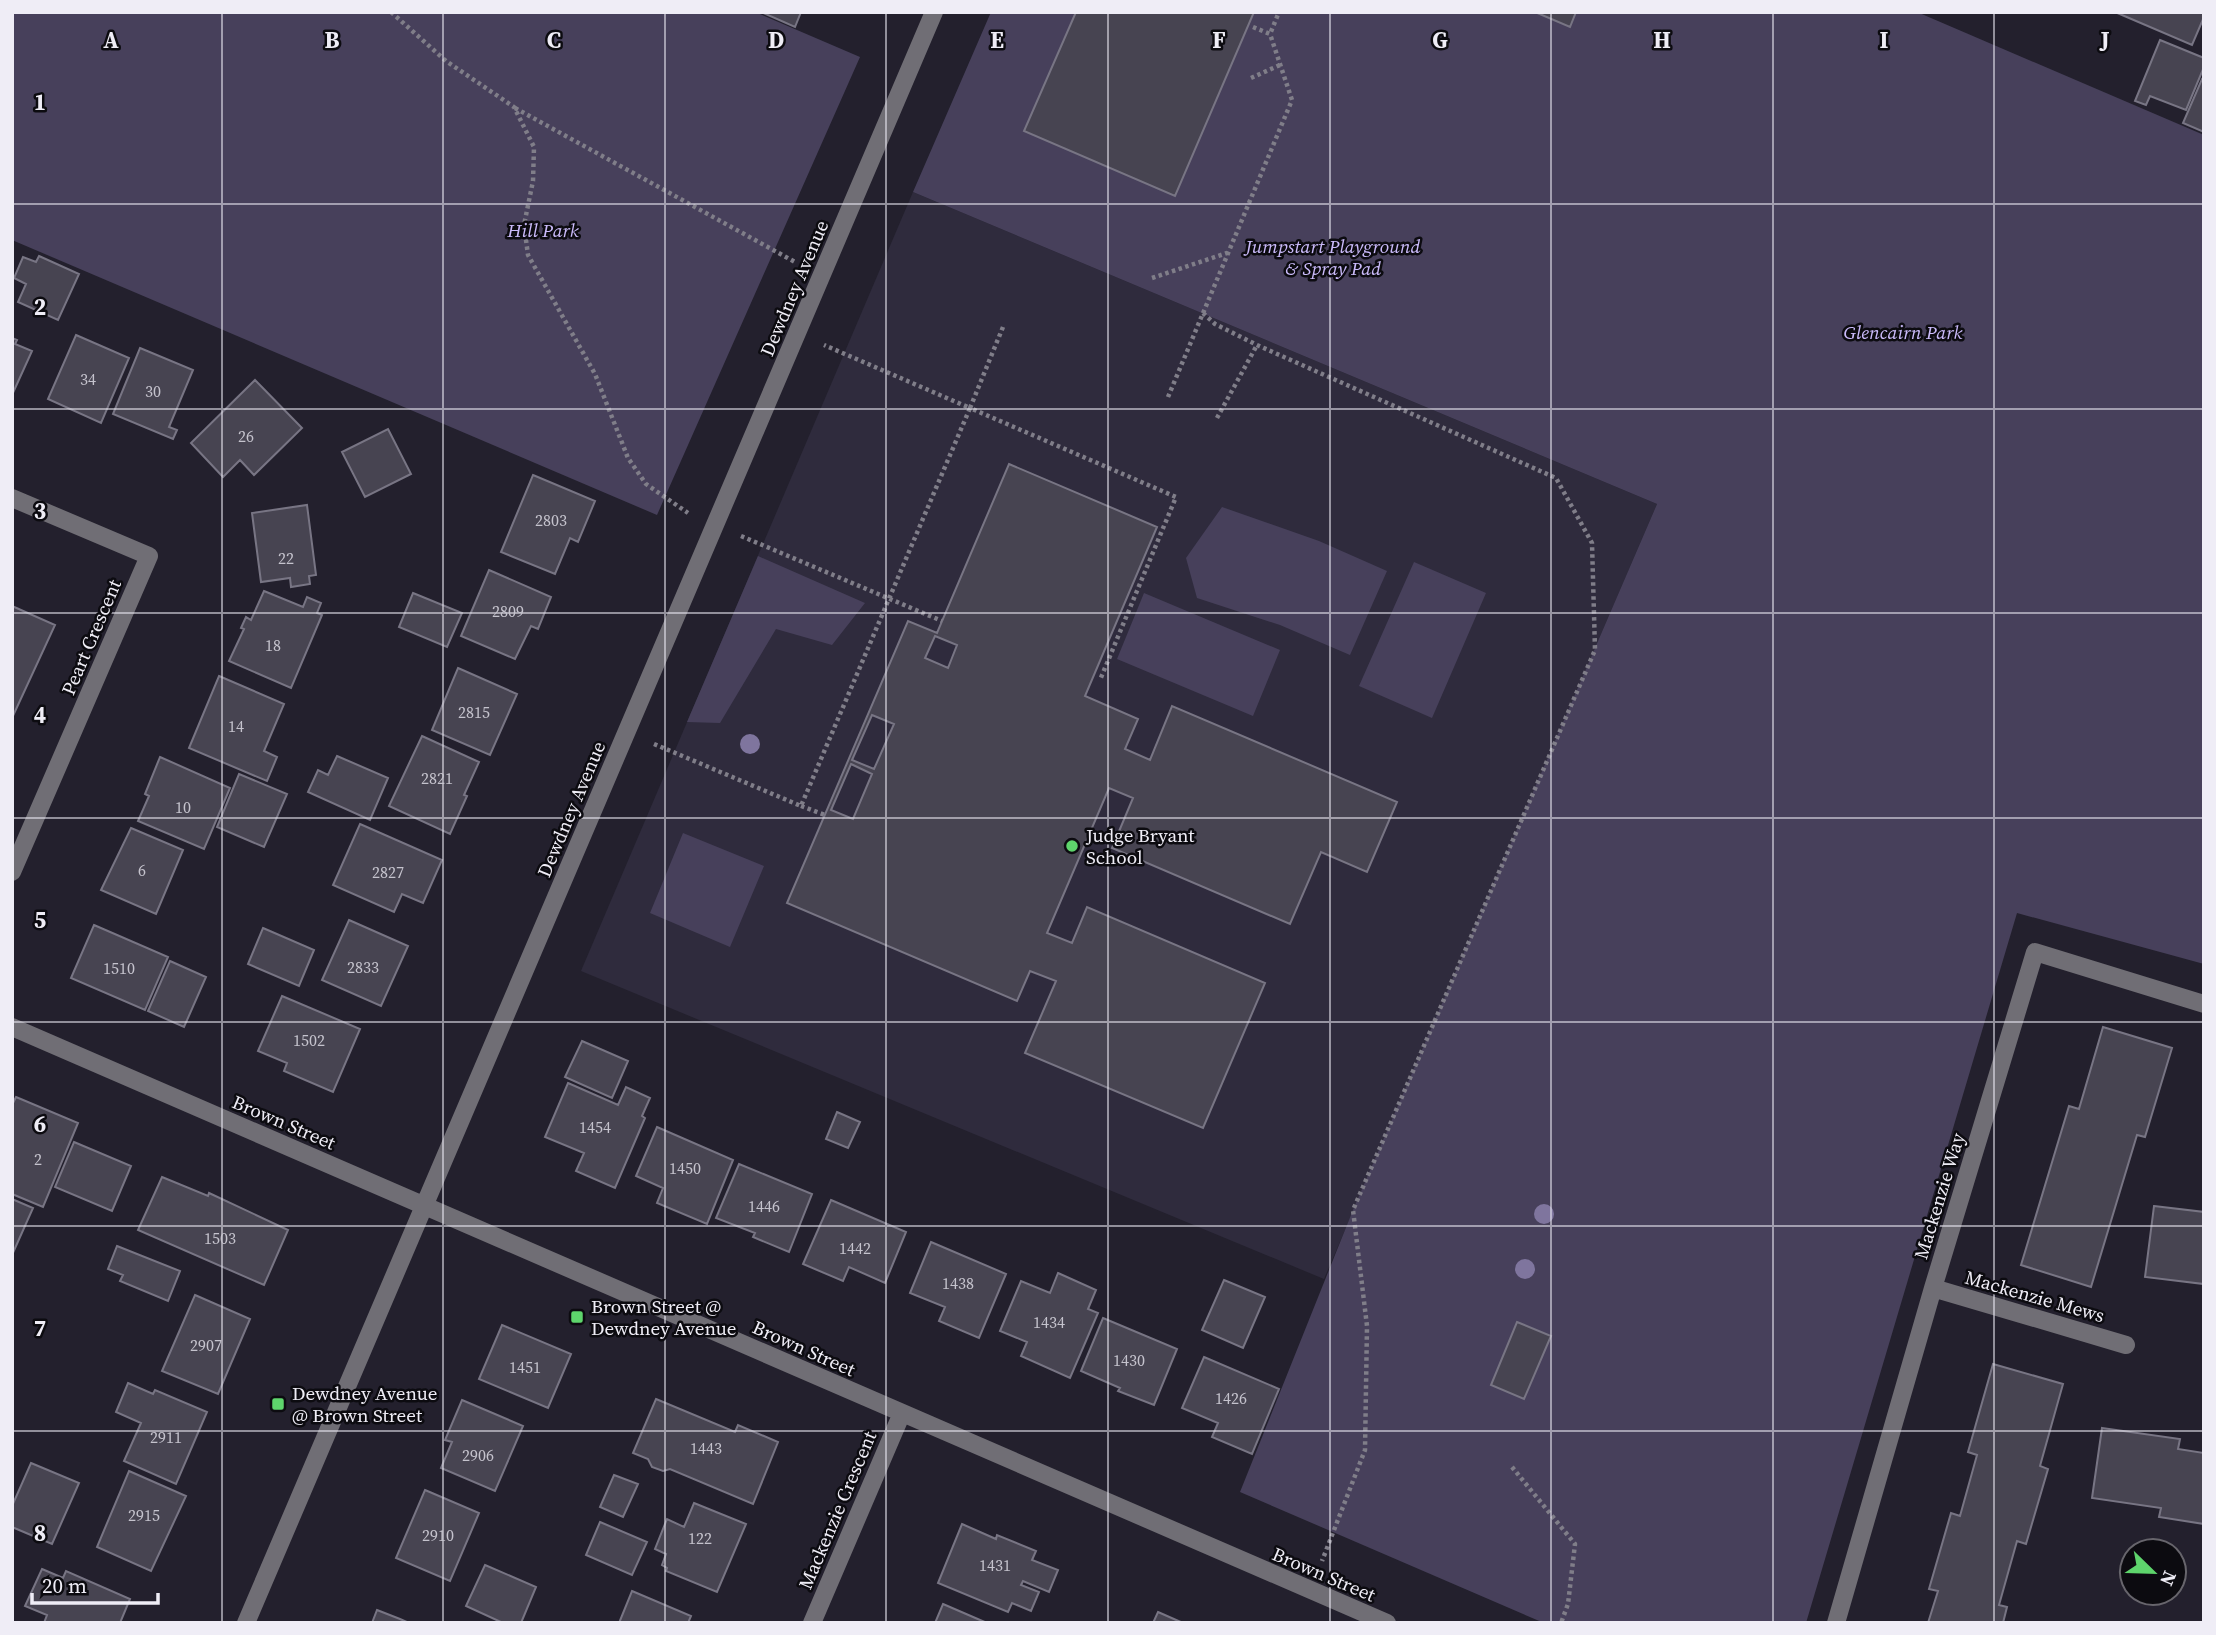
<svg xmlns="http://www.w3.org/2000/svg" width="2216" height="1635" font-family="'Source Serif 4',serif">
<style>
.built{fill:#2f2b3d}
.green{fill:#47405b}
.building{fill:#474451;stroke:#787584;stroke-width:2;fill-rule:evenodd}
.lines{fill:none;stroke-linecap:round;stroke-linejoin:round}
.path{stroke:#807e89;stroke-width:4.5;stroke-dasharray:3.5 3.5;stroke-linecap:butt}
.minor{stroke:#706e75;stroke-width:18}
.tree{fill:#7f759e}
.grid{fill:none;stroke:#efedf6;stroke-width:2;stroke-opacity:0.55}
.poi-dot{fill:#5ed56c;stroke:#0c0b10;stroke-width:2.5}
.labels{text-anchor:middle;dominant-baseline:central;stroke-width:5;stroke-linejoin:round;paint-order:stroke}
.number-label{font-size:16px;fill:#c5c3cd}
.park-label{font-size:19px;font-style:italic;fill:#cbbbfb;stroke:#0c0b10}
.street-label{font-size:19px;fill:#efedf6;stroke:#0c0b10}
.poi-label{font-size:19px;fill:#efedf6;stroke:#0c0b10;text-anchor:start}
.grid-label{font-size:23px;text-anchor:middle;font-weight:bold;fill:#efedf6;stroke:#0c0b10;stroke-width:5;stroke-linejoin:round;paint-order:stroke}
</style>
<rect width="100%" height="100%" fill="#23202d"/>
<path class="built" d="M 913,192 L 1657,504 L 1324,1279 L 581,971 Z"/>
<path class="green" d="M 12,12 L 755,12 L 860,57 L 657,515 L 12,240 Z
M 991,12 L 1917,12 L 2204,135 L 2204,964 L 2017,913 L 1806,1623 L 1544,1623 L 1240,1492 L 1353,1210 L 1657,504 L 913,192 Z
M 1222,507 L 1319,541 L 1387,571 L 1350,655 L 1280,625 L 1197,598 L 1186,558 Z
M 758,556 L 865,603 L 832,645 L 776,629 L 720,723 L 687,722 Z
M 1414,562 L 1486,593 L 1432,718 L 1359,686 Z
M 1144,593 L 1280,650 L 1253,716 L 1117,659 Z
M 683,833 L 764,866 L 730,947 L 650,913 Z"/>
<path class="building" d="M 761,12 L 801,12 L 795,27 Z
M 1076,12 L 1254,12 L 1175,196 L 1024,131 Z
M 1535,12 L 1576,12 L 1570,27 Z
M 2115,12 L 2204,12 L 2204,17 L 2192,45 Z
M 2160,40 L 2204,58 L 2204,67 L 2186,110 L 2150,96 L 2146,105 L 2135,101 Z
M 2202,79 L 2204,80 L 2204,132 L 2183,123 Z
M 39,256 L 79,274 L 58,320 L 18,302 L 26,284 L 14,278 L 23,257 L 36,262 Z
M 76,335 L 129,358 L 101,423 L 48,399 Z
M 12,338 L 17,340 L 15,344 L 32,351 L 12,395 Z
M 140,348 L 193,370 L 169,427 L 177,430 L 173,439 L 113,414 Z
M 255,380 L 302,428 L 254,475 L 240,460 L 223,477 L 191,443 Z
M 388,429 L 411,474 L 365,497 L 342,452 Z
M 1009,464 L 1157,527 L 1085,696 L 1138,719 L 1125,749 L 1150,760 L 1172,706 L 1397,802 L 1367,872 L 1321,852 L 1290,924 L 1112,848 L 1133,798 L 1109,788 L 1047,933 L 1072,943 L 1087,907 L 1265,983 L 1203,1128 L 1025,1053 L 1056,981 L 1030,971 L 1017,1001 L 787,903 L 908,621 L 937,633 ZM 935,636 L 957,645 L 948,668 L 925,658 ZM 872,715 L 894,724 L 874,769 L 852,760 ZM 851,764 L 872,774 L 853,819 L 831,810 Z
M 533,475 L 595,501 L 578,542 L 570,538 L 555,574 L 501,552 Z
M 307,505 L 316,575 L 309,576 L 310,584 L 291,587 L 290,578 L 261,582 L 252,513 Z
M 489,570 L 551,597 L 538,629 L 531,626 L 515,659 L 461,636 Z
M 264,591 L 303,607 L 307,597 L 321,603 L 317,613 L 322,615 L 291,688 L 229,661 L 244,629 L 241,628 L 246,617 L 251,620 Z
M 413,593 L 462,613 L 447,647 L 399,627 Z
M 12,606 L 55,625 L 12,718 Z
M 458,668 L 517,694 L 490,755 L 432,730 Z
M 219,676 L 284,704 L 264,751 L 277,757 L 267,781 L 189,748 Z
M 422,736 L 479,762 L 464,795 L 467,796 L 450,834 L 389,806 Z
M 337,756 L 388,778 L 370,820 L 308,792 L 318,770 L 328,775 Z
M 160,757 L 230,788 L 204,849 L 138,821 L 149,796 L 145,794 Z
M 239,774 L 287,794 L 264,847 L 217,827 Z
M 360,824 L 442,860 L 423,903 L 402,894 L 394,912 L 333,885 Z
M 131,828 L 183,850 L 156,914 L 101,890 Z
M 349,920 L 408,946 L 381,1006 L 322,980 Z
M 94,925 L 168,957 L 145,1010 L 71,978 Z
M 263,928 L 314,950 L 299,986 L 248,964 Z
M 170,961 L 206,977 L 184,1027 L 148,1011 Z
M 282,996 L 360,1029 L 333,1092 L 284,1071 L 287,1063 L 258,1051 Z
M 2103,1027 L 2172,1048 L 2145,1137 L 2137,1135 L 2091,1287 L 2021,1265 L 2069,1106 L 2079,1109 Z
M 582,1041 L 628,1061 L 612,1098 L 565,1077 Z
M 568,1083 L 618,1105 L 626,1087 L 650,1098 L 642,1116 L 645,1118 L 615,1188 L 576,1171 L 584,1153 L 545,1137 Z
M 16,1097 L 78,1123 L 43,1207 L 12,1194 L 12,1105 Z
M 837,1112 L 860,1122 L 848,1148 L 826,1139 Z
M 657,1127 L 733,1160 L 707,1224 L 657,1203 L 663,1188 L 636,1176 Z
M 74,1142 L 131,1166 L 112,1211 L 55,1187 Z
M 739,1164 L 812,1194 L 789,1252 L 753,1237 L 755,1233 L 716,1218 Z
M 162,1177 L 208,1196 L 209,1193 L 288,1230 L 264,1285 L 138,1230 Z
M 12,1199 L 33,1208 L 12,1255 Z
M 831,1200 L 906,1232 L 885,1283 L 849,1267 L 843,1281 L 803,1264 Z
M 2154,1206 L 2204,1212 L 2204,1284 L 2145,1277 Z
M 931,1242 L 1006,1274 L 979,1338 L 939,1321 L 945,1307 L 910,1293 Z
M 117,1246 L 180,1271 L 168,1301 L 120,1281 L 123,1275 L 108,1269 Z
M 1058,1273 L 1096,1290 L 1088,1309 L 1098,1313 L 1070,1378 L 1021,1356 L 1027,1342 L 1000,1331 L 1021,1281 L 1050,1293 Z
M 1224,1280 L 1265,1297 L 1243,1348 L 1202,1330 Z
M 195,1295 L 250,1319 L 218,1394 L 162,1371 Z
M 1103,1318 L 1177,1349 L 1154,1405 L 1118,1391 L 1120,1388 L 1081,1371 Z
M 1517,1322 L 1551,1336 L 1524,1399 L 1491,1385 Z
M 502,1325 L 571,1354 L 548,1408 L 479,1379 Z
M 1204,1357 L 1279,1389 L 1252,1454 L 1212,1437 L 1218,1423 L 1182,1408 Z
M 1993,1364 L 2063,1384 L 2040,1466 L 2048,1469 L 2026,1544 L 2017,1541 L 1999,1605 L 2007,1607 L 2003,1623 L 1928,1623 L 1938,1591 L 1929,1589 L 1951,1513 L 1960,1516 L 1977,1455 L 1968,1452 Z
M 128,1383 L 153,1394 L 155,1390 L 207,1412 L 176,1484 L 124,1461 L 141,1423 L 116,1412 Z
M 656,1399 L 735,1432 L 738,1425 L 778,1442 L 753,1504 L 670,1469 L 663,1471 L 652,1467 L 648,1459 L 633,1453 Z
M 462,1400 L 523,1426 L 495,1491 L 441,1468 L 452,1442 L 445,1440 Z
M 2102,1428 L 2180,1439 L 2178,1449 L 2204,1453 L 2204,1524 L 2159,1517 L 2161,1508 L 2092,1498 Z
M 31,1463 L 79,1483 L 52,1544 L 12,1527 L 12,1506 Z
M 129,1471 L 186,1496 L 151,1571 L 97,1547 Z
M 614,1475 L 638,1484 L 623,1517 L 600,1507 Z
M 425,1490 L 479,1513 L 450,1581 L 396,1558 Z
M 694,1503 L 746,1524 L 717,1592 L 666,1571 L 667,1568 L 662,1565 L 666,1554 L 655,1549 L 667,1519 L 684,1527 Z
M 600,1522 L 647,1542 L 632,1575 L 586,1555 Z
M 962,1524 L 996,1539 L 997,1535 L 1036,1551 L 1032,1560 L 1058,1570 L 1049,1592 L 1023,1581 L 1021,1585 L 1039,1592 L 1031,1611 L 1012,1603 L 1008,1612 L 938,1583 Z
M 485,1565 L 536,1587 L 521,1623 L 503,1623 L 466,1606 Z
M 42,1569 L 63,1578 L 66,1571 L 130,1599 L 120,1623 L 44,1623 L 47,1615 L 25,1606 Z
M 632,1591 L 691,1616 L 688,1623 L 619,1623 Z
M 943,1604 L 987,1623 L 935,1623 Z
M 377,1610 L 400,1619 L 409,1623 L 372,1623 Z
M 1158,1612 L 1183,1623 L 1153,1623 Z"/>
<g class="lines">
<path class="path" d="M 391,12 L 446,61 L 514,107 L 534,147 L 533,181 L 524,225 L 528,255 L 595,374 L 628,458 L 646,484 L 688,513
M 1253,27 L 1270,34 L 1279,12
M 1251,78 L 1280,65
M 515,108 L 795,262
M 1152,278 L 1227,253
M 1203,313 L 1215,324 L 1257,345 L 1556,478 L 1592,543 L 1595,650 L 1353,1210 L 1367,1326 L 1365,1450 L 1322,1561
M 1003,327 L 970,408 L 1176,497 L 1100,680
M 1168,397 L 1292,100 L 1270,34
M 1217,418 L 1257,345
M 741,536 L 942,621
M 654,744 L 801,806 L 970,408 L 824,345
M 801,806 L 825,815
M 1512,1467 L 1575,1544 L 1568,1604 L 1561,1623"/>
<path class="minor" d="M 12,498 L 149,556 L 12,872
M 12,1027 L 1387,1623
M 1933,1288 L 2126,1345
M 246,1623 L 934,12
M 812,1623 L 902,1413
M 1836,1623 L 1933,1288 L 2035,952 L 2204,1004"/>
</g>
<g class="tree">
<circle cx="750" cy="744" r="10"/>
<circle cx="1544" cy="1214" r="10"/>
<circle cx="1525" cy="1269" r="10"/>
</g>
<path class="grid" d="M 222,12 L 222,1623M 443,12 L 443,1623M 665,12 L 665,1623M 886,12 L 886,1623M 1108,12 L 1108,1623M 1330,12 L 1330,1623M 1551,12 L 1551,1623M 1773,12 L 1773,1623M 1994,12 L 1994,1623M 12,204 L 2204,204M 12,409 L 2204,409M 12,613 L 2204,613M 12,818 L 2204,818M 12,1022 L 2204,1022M 12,1226 L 2204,1226M 12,1431 L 2204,1431"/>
<g class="poi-dot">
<circle cx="1072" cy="846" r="7"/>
<rect x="570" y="1310" width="14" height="14" rx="3.5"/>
<rect x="271" y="1397" width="14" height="14" rx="3.5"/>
</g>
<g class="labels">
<g class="number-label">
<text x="88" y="379">34</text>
<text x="153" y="391">30</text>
<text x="246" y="436">26</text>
<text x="551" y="520">2803</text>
<text x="286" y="558">22</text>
<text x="508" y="611">2809</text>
<text x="273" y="645">18</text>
<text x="474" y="712">2815</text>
<text x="236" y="726">14</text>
<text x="437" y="778">2821</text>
<text x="183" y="807">10</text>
<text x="142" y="870">6</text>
<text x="388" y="872">2827</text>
<text x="363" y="967">2833</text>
<text x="119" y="968">1510</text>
<text x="309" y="1040">1502</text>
<text x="595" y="1127">1454</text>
<text x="38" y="1159">2</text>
<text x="685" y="1168">1450</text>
<text x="764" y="1206">1446</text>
<text x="220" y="1238">1503</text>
<text x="855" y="1248">1442</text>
<text x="958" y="1283">1438</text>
<text x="1049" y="1322">1434</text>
<text x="206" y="1345">2907</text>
<text x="1129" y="1360">1430</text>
<text x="525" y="1367">1451</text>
<text x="1231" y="1398">1426</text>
<text x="166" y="1437">2911</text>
<text x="706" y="1448">1443</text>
<text x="478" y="1455">2906</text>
<text x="144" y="1515">2915</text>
<text x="438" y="1535">2910</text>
<text x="700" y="1538">122</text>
<text x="995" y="1565">1431</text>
</g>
<g class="park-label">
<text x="543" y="230">Hill Park</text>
<text x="1333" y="246">Jumpstart Playground<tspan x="1333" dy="22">&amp; Spray Pad</tspan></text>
<text x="1903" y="332">Glencairn Park</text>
</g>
<g class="street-label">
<text transform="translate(794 288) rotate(-67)">Dewdney Avenue</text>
<text transform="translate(91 637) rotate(-67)">Peart Crescent</text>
<text transform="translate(571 809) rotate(-67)">Dewdney Avenue</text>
<text transform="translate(284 1122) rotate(23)">Brown Street</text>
<text transform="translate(1939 1196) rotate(-73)">Mackenzie Way</text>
<text transform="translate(2035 1296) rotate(16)">Mackenzie Mews</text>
<text transform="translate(804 1348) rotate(24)">Brown Street</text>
<text transform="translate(837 1510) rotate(-67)">Mackenzie Crescent</text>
<text transform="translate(1324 1574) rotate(23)">Brown Street</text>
</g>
<g class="poi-label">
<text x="1086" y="835">Judge Bryant<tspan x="1086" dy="22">School</tspan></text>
<text x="591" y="1306">Brown Street @<tspan x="591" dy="22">Dewdney Avenue</tspan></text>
<text x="292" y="1393">Dewdney Avenue<tspan x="292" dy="22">@ Brown Street</tspan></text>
</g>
</g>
<g class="grid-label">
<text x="111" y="48">A</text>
<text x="332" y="48">B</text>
<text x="554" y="48">C</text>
<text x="776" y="48">D</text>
<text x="997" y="48">E</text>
<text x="1219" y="48">F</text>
<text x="1440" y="48">G</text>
<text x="1662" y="48">H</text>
<text x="1884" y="48">I</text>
<text x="2105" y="48">J</text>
<text x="40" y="110">1</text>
<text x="40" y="315">2</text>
<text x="40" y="519">3</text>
<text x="40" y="723">4</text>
<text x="40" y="928">5</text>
<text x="40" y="1132">6</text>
<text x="40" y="1336">7</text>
<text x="40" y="1541">8</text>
</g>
<rect width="2216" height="1635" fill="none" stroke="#efedf6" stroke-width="28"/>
<g transform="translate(2153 1572) rotate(113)"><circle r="33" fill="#0c0b10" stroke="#67656c" stroke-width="2"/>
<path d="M0-5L12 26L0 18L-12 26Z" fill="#5ed56c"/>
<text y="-10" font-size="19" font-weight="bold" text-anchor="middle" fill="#efedf6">N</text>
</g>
<path d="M32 1593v10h126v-10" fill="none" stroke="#efedf6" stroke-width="3.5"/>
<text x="42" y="1593" font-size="21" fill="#efedf6" stroke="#0c0b10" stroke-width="5" paint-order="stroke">20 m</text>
</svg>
